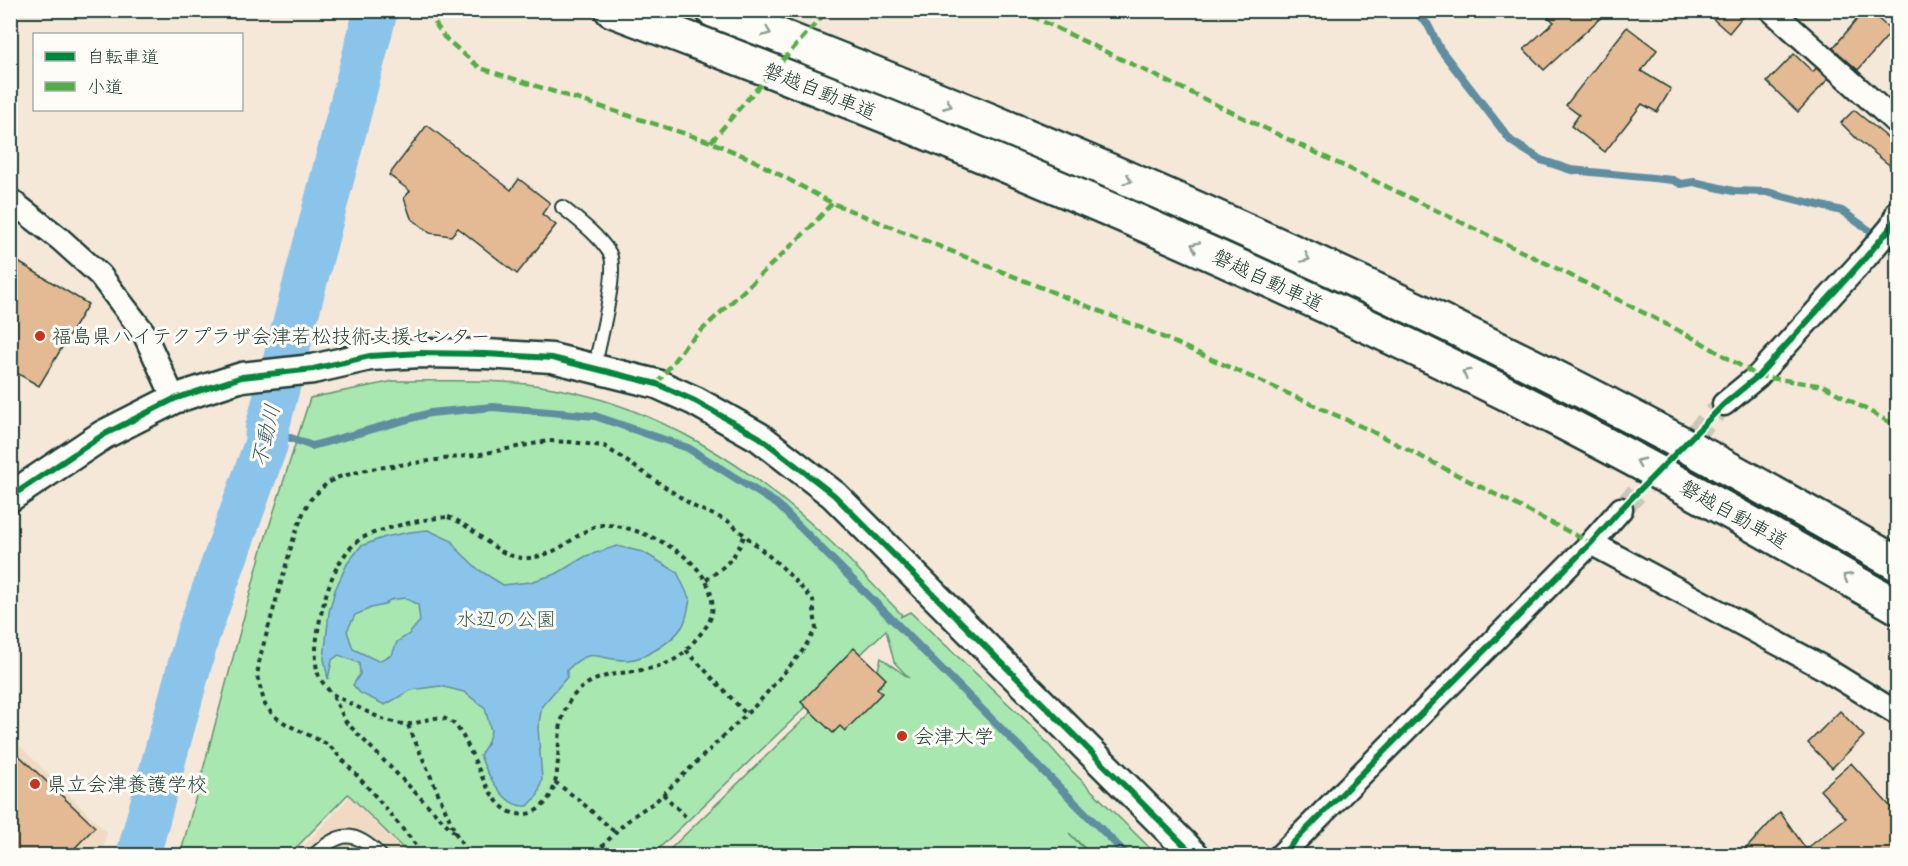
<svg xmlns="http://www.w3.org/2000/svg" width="1908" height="866" font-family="Itim,'Klee One',sans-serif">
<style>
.built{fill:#f0dac4}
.green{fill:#a8e7af;stroke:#649272;stroke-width:1.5}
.water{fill:#8bc4ea;stroke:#608ea1;stroke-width:1.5;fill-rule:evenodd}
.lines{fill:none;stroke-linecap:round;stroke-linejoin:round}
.stream{stroke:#608ea1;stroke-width:8}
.river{stroke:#8bc4ea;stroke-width:44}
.building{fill:#e3ba93;stroke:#1f3d34;stroke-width:1.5}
.minor-tunnel{stroke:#cac6b8;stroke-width:22;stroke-dasharray:22 11;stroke-linecap:butt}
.service-casing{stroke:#1f3d34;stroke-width:16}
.minor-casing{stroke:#1f3d34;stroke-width:27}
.tertiary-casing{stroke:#1f3d34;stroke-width:33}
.motorway-casing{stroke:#1f3d34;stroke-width:38}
.path{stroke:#1f3d34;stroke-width:4;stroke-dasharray:4.5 4.5;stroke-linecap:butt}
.service{stroke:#fdfcf7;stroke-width:12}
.minor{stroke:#fdfcf7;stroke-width:22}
.tertiary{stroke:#fdfcf7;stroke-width:28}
.motorway{stroke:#fdfcf7;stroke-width:33}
.quiet{stroke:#52ad45;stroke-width:4.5;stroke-dasharray:9 4.5;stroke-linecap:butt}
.cycleway-casing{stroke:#fdfcf7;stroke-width:10}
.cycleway{stroke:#00873e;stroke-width:6}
.oneway{stroke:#8e9c96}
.poi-dot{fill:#c8321e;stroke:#fdfcf7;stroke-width:2}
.labels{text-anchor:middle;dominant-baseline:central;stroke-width:6;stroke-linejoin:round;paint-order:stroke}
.street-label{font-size:20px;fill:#1f3d34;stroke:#fdfcf7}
.poi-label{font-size:20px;fill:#1f3d34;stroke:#fdfcf7;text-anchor:start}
.park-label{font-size:20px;fill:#3a5f4d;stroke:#fdfcf7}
.water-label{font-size:21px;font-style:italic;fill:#3a5f62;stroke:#fdfcf7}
</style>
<rect width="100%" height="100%" fill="#f5e8d9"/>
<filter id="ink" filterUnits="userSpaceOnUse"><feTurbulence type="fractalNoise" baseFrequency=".0167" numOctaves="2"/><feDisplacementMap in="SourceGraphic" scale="12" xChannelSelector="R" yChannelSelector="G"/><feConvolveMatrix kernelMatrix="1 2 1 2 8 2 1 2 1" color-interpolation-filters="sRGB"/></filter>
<g filter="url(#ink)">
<path class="built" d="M 10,736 L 107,833 L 101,855 L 11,855 Z
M 349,797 L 408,855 L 295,856 Z"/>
<path class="green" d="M 394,381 C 446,381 501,378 553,388 C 657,406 753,468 829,540 C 854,564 878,590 902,615 L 900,617 L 910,612 L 1032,726 L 1071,770 L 1157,855 L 1092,855 L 1069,833 L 1090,855 L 664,855 L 859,666 L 881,687 L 876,677 L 881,658 L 909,678 L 894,662 L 886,630 L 652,855 L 410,855 L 348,794 L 289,855 L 180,856 L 262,549 L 310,398 Z"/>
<path class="water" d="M 428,530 L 452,541 L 456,548 L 479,570 L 503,585 L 530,582 L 556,574 L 586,556 L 617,546 L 643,552 L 677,572 L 690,600 C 688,608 687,620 682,627 C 673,641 644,660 627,660 C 597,661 594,644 567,670 L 567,677 L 542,706 L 538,728 L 542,779 L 538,795 L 528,806 C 524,806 521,806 518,805 C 501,801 485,770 480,755 L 487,744 L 491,731 L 485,708 L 464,692 L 440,686 L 411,690 L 385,705 L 360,693 L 353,685 L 360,674 L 359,663 L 339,655 L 332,660 L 328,679 L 324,659 L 329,612 L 335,590 L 347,564 L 361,546 L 385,537 L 410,532 ZM 405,598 L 418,605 L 420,621 L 409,634 L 397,642 L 392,655 L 378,661 L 353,649 L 347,631 L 355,615 L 371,608 L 384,605 L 390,600 Z"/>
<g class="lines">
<path class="stream" d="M 1414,10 L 1428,25 L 1440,49 L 1511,141 L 1541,160 L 1571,170 L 1673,180 L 1681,184 L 1694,182 L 1733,191 L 1767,192 L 1842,211 L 1898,251
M 267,429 L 312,446 L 430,413 L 493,407 L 595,416 L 688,448 L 777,504 L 1128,856"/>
<path class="river" d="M 138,856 L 198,634 L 266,444 L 267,429 L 376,10"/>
</g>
<path class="building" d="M 1540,10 L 1609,10 L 1544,70 L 1524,49 L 1554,22 Z
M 1703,10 L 1748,10 L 1729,33 Z
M 1865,10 L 1868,10 L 1892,31 L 1858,70 L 1833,48 Z
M 1627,27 L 1657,50 L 1641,71 L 1671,89 L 1657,112 L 1642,104 L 1605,152 L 1571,126 L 1579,115 L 1566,105 Z
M 1794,54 L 1813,72 L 1816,68 L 1828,79 L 1798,112 L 1767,82 Z
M 1854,110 L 1898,146 L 1898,172 L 1857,139 L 1841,123 Z
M 427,125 L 511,190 L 519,179 L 550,203 L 542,214 L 556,225 L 517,274 L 458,228 L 451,236 L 430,233 L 411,218 L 404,198 L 410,191 L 389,175 Z
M 10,257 L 88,304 L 39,386 L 10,369 Z
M 854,648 L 886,679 L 877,688 L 882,693 L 845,731 L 840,726 L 833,733 L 801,702 Z
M 1840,711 L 1864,736 L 1832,768 L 1808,743 Z
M 10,747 L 95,827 L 68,855 L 10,855 Z
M 1851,763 L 1898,815 L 1898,855 L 1740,855 L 1780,812 L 1806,849 L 1846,818 L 1820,790 Z"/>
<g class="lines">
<path class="minor-tunnel" d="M 1621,509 L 1724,404"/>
<defs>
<path id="service" d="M 562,207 C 578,220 597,234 609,252 C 619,267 602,332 598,352
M 313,856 C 340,831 354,829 381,856"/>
<path id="minor" d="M 1771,10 L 1898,124
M 10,200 L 60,239 L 100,275 L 144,333 L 174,399
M 1724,404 L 1758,376 L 1866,257 L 1892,226 L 1898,211
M 1591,543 L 1822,667 L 1898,714
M 1280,856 L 1591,543 L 1621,509"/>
<path id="tertiary" d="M 10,497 L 103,435 L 174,399 L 242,377 L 313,369 L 370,356 L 420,353 L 486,354 L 552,358 L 657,384 L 695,401 L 759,437 L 834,495 L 1195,856"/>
<path id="motorway" d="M 612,10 C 904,119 1192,238 1471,376 C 1616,447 1757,526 1898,607
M 713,10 C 974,111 1234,219 1486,343 C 1626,411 1763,486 1898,564"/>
</defs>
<use href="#service" class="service-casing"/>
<use href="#minor" class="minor-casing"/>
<use href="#tertiary" class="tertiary-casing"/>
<use href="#motorway" class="motorway-casing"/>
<path class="path" d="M 448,517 C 474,525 494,556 523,558 C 543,559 561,548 576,537 C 584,532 592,526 602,525 C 613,524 626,528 636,531 C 665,541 700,560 710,591 C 716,613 711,622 697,638 C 690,646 682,656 672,661 C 641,677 600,666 575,694 C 553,718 562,754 555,783 C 552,796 544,808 531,813 C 487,826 477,747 454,724 C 439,711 426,722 410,724 C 403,725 390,721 382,719 C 376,716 334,696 331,693 C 327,688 320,680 318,674 C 311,652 322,604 330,583 C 335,568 346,550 359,540 C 375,529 427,518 448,517 Z
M 706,580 C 726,566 736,557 745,534
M 686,650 L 747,715
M 333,696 L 346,722 L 456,834
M 408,725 L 456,834 L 470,856
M 555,782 L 579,800 L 615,832
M 663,794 L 686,817
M 416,845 L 371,791 L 329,745 L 288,725 L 274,716 L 265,705 L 257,676 L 260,657 L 294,537 L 304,511 L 310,500 L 327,483 L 339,477 L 370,469 L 481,454 L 548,441 L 570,442 L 604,446 L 695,507 L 728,521 L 782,567 L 813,600 L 816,629 L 801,653 L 759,702 L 654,803 C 628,817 613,834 594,856"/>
<use href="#service" class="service"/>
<use href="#minor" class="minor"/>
<use href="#tertiary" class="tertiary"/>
<use href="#motorway" class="motorway"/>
<path class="quiet" d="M 431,10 L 433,20 L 444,37 L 480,68 L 711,142 L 749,158 L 832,203 L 1149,331 L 1369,430 L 1591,543
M 1019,10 L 1554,267 L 1699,341 L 1758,376 L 1824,386 L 1898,427
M 711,142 L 744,103 L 828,10
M 657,384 L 684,347 L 810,228 L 832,203"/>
<defs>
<path id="cycleway" d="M 10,497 L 103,435 L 174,399 L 242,377 L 313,369 L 370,356 L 420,353 L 486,354 L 552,358 L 657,384 L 695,401 L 759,437 L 834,495 L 1195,856
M 1280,856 L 1591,543 L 1621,509 L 1724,404 L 1758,376 L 1866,257 L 1892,226 L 1898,211"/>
</defs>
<use href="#cycleway" class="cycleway-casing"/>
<use href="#cycleway" class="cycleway"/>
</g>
<defs><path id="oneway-chevron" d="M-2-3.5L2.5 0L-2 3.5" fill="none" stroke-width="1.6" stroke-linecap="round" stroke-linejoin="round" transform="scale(1.5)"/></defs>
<g class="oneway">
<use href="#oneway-chevron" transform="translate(767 32) rotate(22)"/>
<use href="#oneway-chevron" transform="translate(948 105) rotate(22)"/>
<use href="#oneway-chevron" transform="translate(1128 180) rotate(23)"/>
<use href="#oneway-chevron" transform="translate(1195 246) rotate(-157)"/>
<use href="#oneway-chevron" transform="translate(1306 258) rotate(24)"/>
<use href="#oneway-chevron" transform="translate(1466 373) rotate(-154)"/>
<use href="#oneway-chevron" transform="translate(1640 462) rotate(-152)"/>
<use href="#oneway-chevron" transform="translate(1847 577) rotate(-150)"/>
</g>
</g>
<g class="poi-dot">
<circle cx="40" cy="336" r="6"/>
<circle cx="902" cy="736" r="6"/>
<circle cx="35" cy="784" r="6"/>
</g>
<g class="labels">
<g class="street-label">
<text transform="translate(820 91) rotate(22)">磐越自動車道</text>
<text transform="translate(1268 280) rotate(25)">磐越自動車道</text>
<text transform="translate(1734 514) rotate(29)">磐越自動車道</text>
</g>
<g class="poi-label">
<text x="52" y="336">福島県ハイテクプラザ会津若松技術支援センター</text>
<text x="914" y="736">会津大学</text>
<text x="47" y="784">県立会津養護学校</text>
</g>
<g class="park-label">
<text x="506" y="619">水辺の公園</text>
</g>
<g class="water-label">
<text transform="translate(265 435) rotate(-76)">不動川</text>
</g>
</g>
<rect width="1908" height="866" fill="none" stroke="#fdfcf7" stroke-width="36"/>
<rect x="18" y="18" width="1872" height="830" fill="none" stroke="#1f3d34" stroke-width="2" filter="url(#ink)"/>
<rect x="33" y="33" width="210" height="78" fill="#fdfcf7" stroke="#a4b0a9" stroke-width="1.5"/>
<rect x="45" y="52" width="30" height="9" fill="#00873e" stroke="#a4b0a9" stroke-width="1.5"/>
<text x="87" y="63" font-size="18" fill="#1f3d34">自転車道</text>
<rect x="45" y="82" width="30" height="9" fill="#52ad45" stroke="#a4b0a9" stroke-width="1.5"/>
<text x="87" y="93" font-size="18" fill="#1f3d34">小道</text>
</svg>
